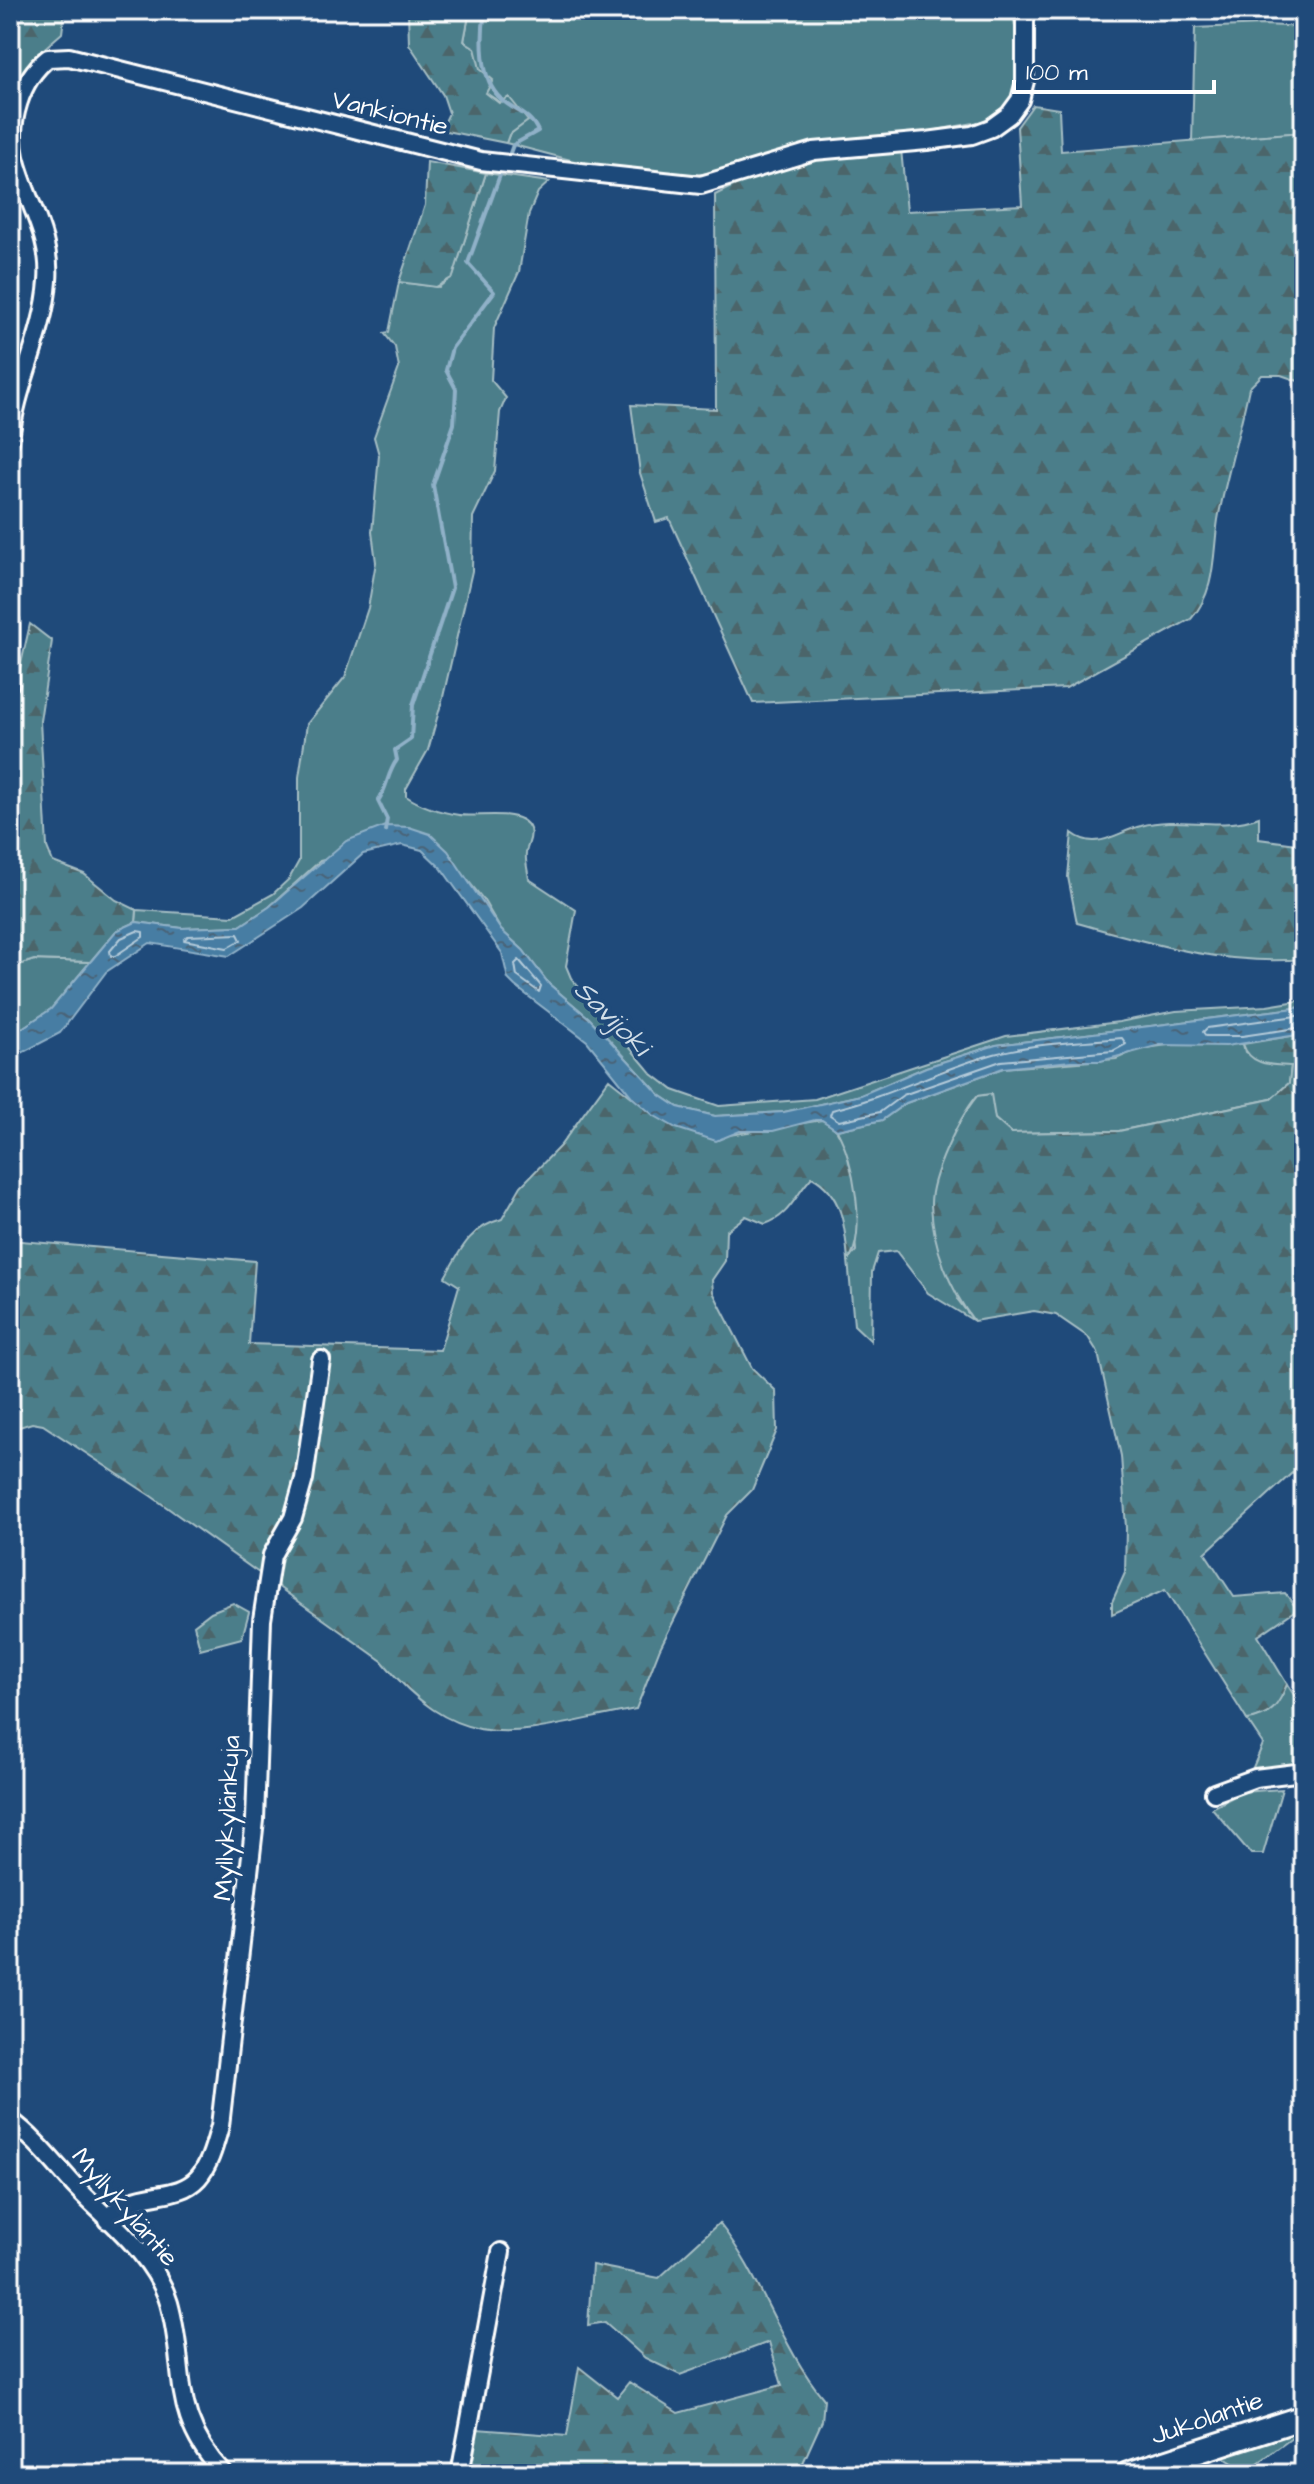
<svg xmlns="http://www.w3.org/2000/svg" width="1314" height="2484" font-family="'Architects Daughter',sans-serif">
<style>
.green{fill:#4c7e8a;stroke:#a6bec4;stroke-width:2}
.forest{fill:url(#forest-firs);stroke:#a6bec4;stroke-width:2}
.water{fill:url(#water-ripples);stroke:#90b1c8;stroke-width:2}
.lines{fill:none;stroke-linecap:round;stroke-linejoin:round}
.shore{stroke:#b5cbda;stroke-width:2}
.stream{stroke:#90b1c8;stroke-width:4}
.street-casing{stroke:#fff;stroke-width:22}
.secondary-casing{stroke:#fff;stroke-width:28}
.street{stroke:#1f4a7a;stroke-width:16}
.secondary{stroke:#1f4a7a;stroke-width:22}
.labels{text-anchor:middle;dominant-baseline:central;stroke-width:8;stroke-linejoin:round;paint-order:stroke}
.street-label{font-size:26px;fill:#fff;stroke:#1f4a7a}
.water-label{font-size:28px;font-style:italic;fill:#d1dee8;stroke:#1f4a7a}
</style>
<defs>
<pattern id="forest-firs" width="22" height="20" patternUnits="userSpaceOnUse" patternTransform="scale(2)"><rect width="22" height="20" fill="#4c7e8a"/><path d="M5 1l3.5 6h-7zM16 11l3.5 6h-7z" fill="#4c656b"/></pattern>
<pattern id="water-ripples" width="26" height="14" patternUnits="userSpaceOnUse" patternTransform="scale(2)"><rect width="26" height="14" fill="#467da3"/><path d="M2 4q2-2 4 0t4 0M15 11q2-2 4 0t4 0" fill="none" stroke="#496478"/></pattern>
</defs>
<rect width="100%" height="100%" fill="#1f4a7a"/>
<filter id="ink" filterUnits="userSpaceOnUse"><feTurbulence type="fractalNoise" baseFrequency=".0125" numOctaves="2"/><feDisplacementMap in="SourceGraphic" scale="16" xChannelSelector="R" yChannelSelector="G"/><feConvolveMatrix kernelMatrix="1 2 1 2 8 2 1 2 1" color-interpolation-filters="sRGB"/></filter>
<g filter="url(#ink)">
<path class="green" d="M 470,10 L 1013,10 C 1017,50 1028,89 995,119 L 697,175 L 666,175 L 582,163 L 506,143 L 509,135 L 527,120 L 486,93 L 474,48 L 464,41 Z
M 1264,25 L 1304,27 L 1304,132 L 1192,141 L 1195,28 Z
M 486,173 L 549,182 L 538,192 L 529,213 L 519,272 L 494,328 L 491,380 L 506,398 L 500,412 L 495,471 L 473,517 L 472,571 L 443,697 L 428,750 L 406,789 L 406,796 C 422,807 440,812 459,815 C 478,818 522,807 530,829 C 533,839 527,844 526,853 C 525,862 528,871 529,879 L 576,910 L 566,966 L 571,978 L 652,1074 L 673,1090 L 719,1106 L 815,1099 L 1006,1036 L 1119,1022 L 1176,1011 L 1267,1006 L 1304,1000 L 1304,1007 L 996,1045 L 926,1067 L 861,1095 L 784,1112 L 715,1116 L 678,1107 L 660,1095 L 589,1018 L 549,984 L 523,950 L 501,930 L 483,899 L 430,834 L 320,861 L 269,907 L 240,926 L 182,928 L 136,922 L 137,910 L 233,916 L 273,894 L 289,879 L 299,861 L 299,777 L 307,724 L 345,677 L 368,608 L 376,562 L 372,532 L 379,455 L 374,437 L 399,368 L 395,347 L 384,333 L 389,332 L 399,282 L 439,287 L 453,276 Z
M 34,960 L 90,962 L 51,1009 L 10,1036 L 10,1023 L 18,1019 L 10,994 L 10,968 Z
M 1182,1043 L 1243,1044 L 1245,1052 L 1291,1065 L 1289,1083 L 1271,1099 L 1119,1131 L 1011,1133 L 995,1119 L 958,1300 L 974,1321 L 928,1293 L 896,1251 L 878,1253 L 872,1272 L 871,1341 L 854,1325 L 848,1260 L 856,1251 L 850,1168 L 837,1130 L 882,1120 L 906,1103 L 1003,1068 L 1116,1059 L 1139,1049 Z
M 1287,1684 L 1304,1711 L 1304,1763 L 1251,1772 L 1263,1744 L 1247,1720 C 1268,1717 1280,1703 1287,1684 Z
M 1282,1789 L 1263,1854 L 1251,1854 L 1212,1808 L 1242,1792 Z
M 1304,2429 L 1246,2472 L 1222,2456 Z"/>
<path class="forest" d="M 10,10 L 65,10 L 62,33 L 31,60 L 10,92 Z
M 408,10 L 470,10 L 464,41 L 475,48 L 480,69 L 493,80 L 486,93 L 499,103 L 509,97 L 528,121 L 509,135 L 506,143 L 441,130 L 449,113 L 443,95 L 409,44 Z
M 1033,105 L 1059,109 L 1061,151 L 1304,132 L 1304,383 L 1281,375 L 1262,375 L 1249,388 C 1240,430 1228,472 1219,514 C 1212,550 1218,589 1191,619 L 1066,688 L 753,703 L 669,518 L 656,522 L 640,473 L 631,405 L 716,409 L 715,195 C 773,164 836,155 901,149 L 907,211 L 1022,205 L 1017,127 Z
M 427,162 L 486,173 L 453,277 L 436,287 L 399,282 L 425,205 Z
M 30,624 L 52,641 L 40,721 L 47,847 L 53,862 L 84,874 L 116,900 L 137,910 L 136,922 L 116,931 L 90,962 L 34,960 L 10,968 L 10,713 Z
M 1259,817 L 1259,839 L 1304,845 L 1304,959 C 1224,966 1153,944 1077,923 L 1068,877 L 1072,833 C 1097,852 1116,832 1141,826 C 1180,815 1221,832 1259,817 Z
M 1304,1034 L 1304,1462 L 1205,1553 L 1234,1597 L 1285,1593 L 1297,1609 L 1258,1636 L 1287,1684 C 1279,1705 1271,1717 1247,1720 L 1165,1590 L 1112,1614 L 1112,1602 L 1125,1573 L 1126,1528 L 1121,1456 L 1098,1353 L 1088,1337 L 1056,1315 L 1034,1311 L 974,1321 C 949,1288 933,1247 931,1205 C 930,1177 959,1118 977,1096 L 991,1094 L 995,1119 L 1011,1133 L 1119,1131 L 1271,1099 L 1289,1083 L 1291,1066 C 1272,1065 1250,1066 1243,1044 Z
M 609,1079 L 633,1098 L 723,1136 L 822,1120 C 827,1123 834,1127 837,1131 C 853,1157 868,1237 848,1260 C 845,1228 843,1194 812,1177 C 795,1195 790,1216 765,1224 L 746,1216 L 726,1231 L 725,1261 L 712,1280 L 713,1292 L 752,1368 L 776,1391 L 777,1430 L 752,1490 L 727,1515 L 660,1648 L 636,1709 C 522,1730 466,1763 382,1661 L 151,1496 L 43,1425 L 32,1423 L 10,1430 L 10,1240 L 255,1261 L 249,1344 L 440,1350 L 459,1286 L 445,1277 C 461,1249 469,1228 502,1219 L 521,1186 L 560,1146 Z
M 233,1603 L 249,1612 L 242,1638 L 200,1649 L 194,1625 L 211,1612 Z
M 719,2223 C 762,2277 780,2346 824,2399 L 822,2421 L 798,2474 L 467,2474 L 477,2429 L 567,2436 L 579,2367 L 617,2397 L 629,2382 L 678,2413 L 782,2385 L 769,2342 L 680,2375 L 645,2358 L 605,2322 L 588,2325 L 592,2265 L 659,2278 Z"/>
<path class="water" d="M 385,826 L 409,827 L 430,834 L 448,851 L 501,930 L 523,950 L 549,984 L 589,1018 L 660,1095 L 678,1107 L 715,1116 L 784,1112 L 861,1095 L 926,1067 L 996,1045 L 1304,1007 L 1304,1034 L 1226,1046 L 1160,1045 L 1101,1061 L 1071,1061 L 1003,1068 L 906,1103 L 882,1120 L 837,1130 L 822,1120 L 815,1120 L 773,1131 L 740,1131 L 716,1141 L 676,1128 L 653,1115 L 633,1098 L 587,1041 L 515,986 L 508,979 L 502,953 L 441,868 L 422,850 L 402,845 L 363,854 L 303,908 L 229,956 L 150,943 L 106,972 L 60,1033 L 10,1059 L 10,1036 L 51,1009 L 116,931 L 136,922 L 182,928 L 240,926 L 269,907 L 346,841 Z"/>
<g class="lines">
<path class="shore" d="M 137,931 L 143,932 L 143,937 L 115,956 L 111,956 L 110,951 L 121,938 Z
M 238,934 L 241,940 L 227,948 L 184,940 L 188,936 Z
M 519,960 L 541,986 L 539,992 L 517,976 L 515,964 Z
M 1304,1015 L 1207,1028 L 1203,1032 L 1206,1036 L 1242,1036 L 1304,1027
M 1122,1038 L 1126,1044 L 1113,1051 L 1001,1061 L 903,1095 L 880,1112 L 839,1121 L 830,1115 L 832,1110 C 888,1097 939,1069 994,1054 C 1035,1043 1080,1042 1122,1038 Z"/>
<path class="stream" d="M 485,10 C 481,36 479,79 501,99 C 515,112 529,112 538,131 L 513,145 L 510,153
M 385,831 L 387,819 L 378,801 C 388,787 387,773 397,760 L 395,750 L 411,739 L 413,705 L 452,588 L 433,485 L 454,424 L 456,389 L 446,370 L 452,348 L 494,292 L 468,263 L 500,175"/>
<defs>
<path id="street" d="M 10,441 C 15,386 44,337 48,281 C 52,235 25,200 15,157 C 8,123 20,80 48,58 L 69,57 L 481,161 L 701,185 L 814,151 L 927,141 L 972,135 L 991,128 L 1009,115 L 1020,100 L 1025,81 L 1025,10
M 10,621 L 10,683
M 1214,1793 L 1255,1778 L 1304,1772
M 10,2120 C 36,2139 53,2162 74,2185 C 107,2220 155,2255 169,2303 C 188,2372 168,2413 224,2474
M 107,2220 C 132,2185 174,2204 198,2178 C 210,2165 215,2143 220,2126 L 255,1820 L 262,1620 L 272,1555 L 293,1518 L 304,1479 L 321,1360
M 460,2474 L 501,2252"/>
<path id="secondary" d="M 1128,2474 L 1304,2417"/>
</defs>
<use href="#street" class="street-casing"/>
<use href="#secondary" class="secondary-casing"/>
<use href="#street" class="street"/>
<use href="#secondary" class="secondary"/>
</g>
</g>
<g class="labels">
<g class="street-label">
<text transform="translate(390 113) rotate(14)">Vankiontie</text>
<text transform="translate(227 1818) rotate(-87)">Myllykylänkuja</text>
<text transform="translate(125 2207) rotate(49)">Myllykyläntie</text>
<text transform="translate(1207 2418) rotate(-19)">Jukolantie</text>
</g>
<g class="water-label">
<text transform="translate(612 1018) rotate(45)">Savijoki</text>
</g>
</g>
<rect width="1314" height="2484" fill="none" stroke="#1f4a7a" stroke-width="40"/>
<rect x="20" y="20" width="1274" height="2444" fill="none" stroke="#fff" stroke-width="3" filter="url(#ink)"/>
<path d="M1014 80v12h200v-12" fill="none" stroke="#ffffff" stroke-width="4"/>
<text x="1026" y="80" font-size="24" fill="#ffffff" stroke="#1f4a7a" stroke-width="6" paint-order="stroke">100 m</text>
</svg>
